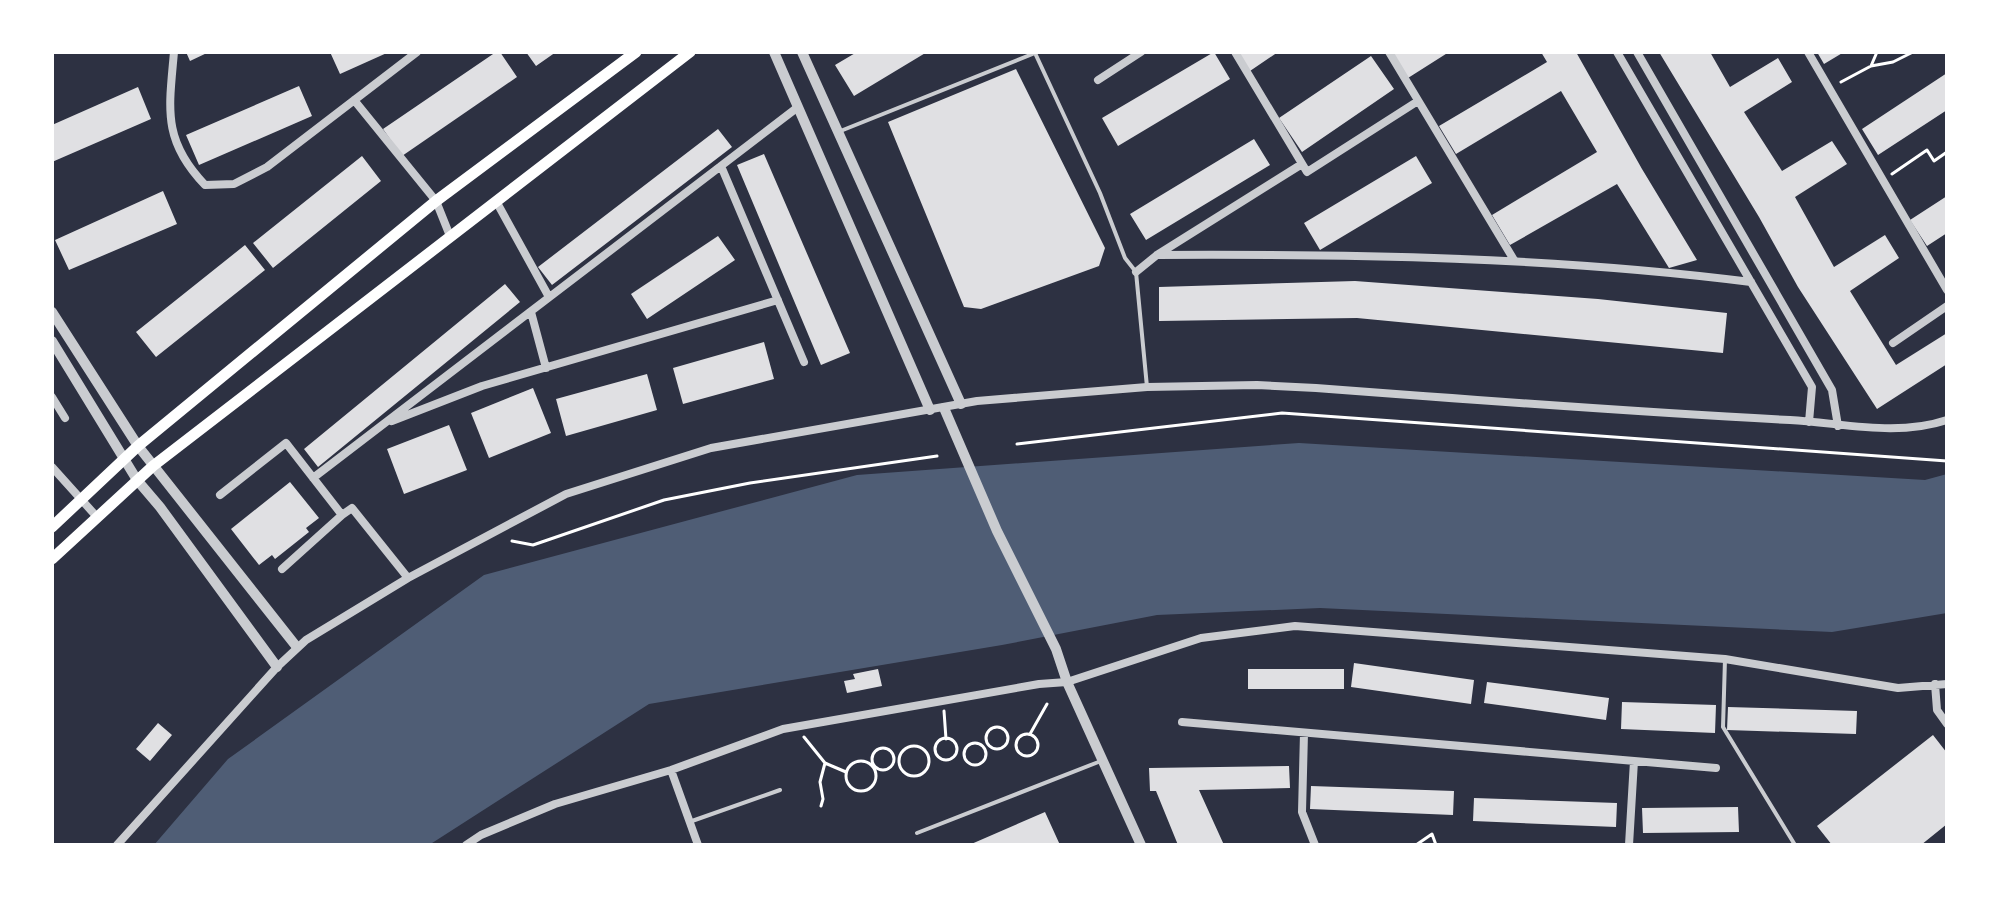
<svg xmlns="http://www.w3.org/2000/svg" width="1999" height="897" font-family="'Roboto Condensed',sans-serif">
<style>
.water{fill:#4f5d75}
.building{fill:#e0e0e3}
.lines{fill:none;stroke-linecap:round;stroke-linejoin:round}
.path{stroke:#fff;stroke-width:3}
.service{stroke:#caccd0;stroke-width:4}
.minor{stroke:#caccd0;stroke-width:8}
.tertiary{stroke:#caccd0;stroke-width:10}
.secondary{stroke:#fff;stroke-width:11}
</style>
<rect width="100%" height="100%" fill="#2d3142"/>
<path class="water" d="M 1299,443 L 1925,480 L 1947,474 L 1947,613 L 1832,632 L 1320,608 L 1157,615 L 1002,645 L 649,704 L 429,845 L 154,845 L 228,759 L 484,575 L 857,475 Z"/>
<path class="building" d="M 186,52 L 209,52 L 190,61 Z
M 330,52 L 389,52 L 340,74 Z
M 496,52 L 500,52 L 517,77 L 402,156 L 383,129 Z
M 526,52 L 556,52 L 536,66 Z
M 857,52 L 927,52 L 854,96 L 835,65 Z
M 1214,52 L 1230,79 L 1118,146 L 1102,118 Z
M 1237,52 L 1278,52 L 1250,71 Z
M 1391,52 L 1449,52 L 1408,78 Z
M 1541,52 L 1576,52 L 1642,169 L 1697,260 L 1669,268 L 1617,184 L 1510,245 L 1492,215 L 1597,152 L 1561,91 L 1456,154 L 1439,126 L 1547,62 Z
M 1659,52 L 1710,52 L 1730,87 L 1778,58 L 1792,82 L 1744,112 L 1782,171 L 1832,141 L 1847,164 L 1795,197 L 1834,267 L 1885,235 L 1899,258 L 1850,291 L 1896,365 L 1947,333 L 1947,364 L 1877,409 L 1798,287 L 1759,217 Z
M 1817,52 L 1844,52 L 1824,64 Z
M 1371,56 L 1394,89 L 1302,152 L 1279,118 Z
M 1016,69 L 1105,248 L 1099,266 L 981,309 L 964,307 L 888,122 Z
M 1947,73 L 1947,110 L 1878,155 L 1862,129 Z
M 299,86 L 312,116 L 199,165 L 186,135 Z
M 138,87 L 151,119 L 52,162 L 52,125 Z
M 718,129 L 732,147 L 552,285 L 538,267 Z
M 1254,139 L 1270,165 L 1146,240 L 1130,214 Z
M 764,154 L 850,353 L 821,365 L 737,165 Z
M 362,156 L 381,181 L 273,268 L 253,243 Z
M 1416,156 L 1432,183 L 1320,250 L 1304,223 Z
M 163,191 L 177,224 L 69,270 L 55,240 Z
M 1947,196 L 1947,233 L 1927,246 L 1910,220 Z
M 718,236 L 735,260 L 647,319 L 631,294 Z
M 245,245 L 265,270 L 156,357 L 136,332 Z
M 1355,281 L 1598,299 L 1727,313 L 1723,353 L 1357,318 L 1159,321 L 1159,287 Z
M 505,284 L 520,302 L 318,467 L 304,449 Z
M 764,342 L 774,379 L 683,404 L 673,368 Z
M 647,374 L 657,410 L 566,436 L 556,399 Z
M 533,388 L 551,433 L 489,458 L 471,413 Z
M 449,425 L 467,470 L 404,494 L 387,449 Z
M 290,482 L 319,518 L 306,528 L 309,532 L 275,559 L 272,555 L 259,565 L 231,529 Z
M 1354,663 L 1474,680 L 1471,704 L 1351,687 Z
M 878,669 L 882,686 L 847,693 L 844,681 L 855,679 L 853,674 Z
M 1248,669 L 1344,669 L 1344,689 L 1248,689 Z
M 1487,682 L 1609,698 L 1606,720 L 1484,703 Z
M 1622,702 L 1716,705 L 1715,733 L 1621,729 Z
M 1728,707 L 1857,711 L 1856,734 L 1727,730 Z
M 158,723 L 172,735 L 150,761 L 136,749 Z
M 1933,735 L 1947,753 L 1947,824 L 1921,845 L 1832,845 L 1817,826 Z
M 1289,766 L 1290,788 L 1199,790 L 1224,845 L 1178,845 L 1156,791 L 1150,791 L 1149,768 Z
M 1311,786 L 1454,791 L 1453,815 L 1310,809 Z
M 1474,798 L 1617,803 L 1616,827 L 1473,821 Z
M 1738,807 L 1739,832 L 1643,833 L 1642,808 Z
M 1045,812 L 1060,845 L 969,845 Z"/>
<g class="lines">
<path class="path" d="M 1871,66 L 1893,62 L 1913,52
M 1841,82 L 1871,66 L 1877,52
M 1892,174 L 1927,150 L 1934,161 L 1947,152
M 1017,444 L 1282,413 L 1947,461
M 512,541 L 533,545 L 664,500 L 750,483 L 937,456
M 944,711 L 946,739
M986 738a11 11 0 1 1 22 0a11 11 0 1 1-22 0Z
M 1030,734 L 1047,704
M1016 745a11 11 0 1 1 22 0a11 11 0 1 1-22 0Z
M 804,737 L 825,763 L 846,772
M935 749a11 11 0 1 1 22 0a11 11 0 1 1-22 0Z
M964 754a11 11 0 1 1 22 0a11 11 0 1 1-22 0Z
M899 761a15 15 0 1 1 30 0a15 15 0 1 1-30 0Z
M872 759a11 11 0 1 1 22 0a11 11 0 1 1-22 0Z
M846 776a15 15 0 1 1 30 0a15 15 0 1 1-30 0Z
M 821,806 L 823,799 L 820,782 L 825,763
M 1416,845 L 1432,834 L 1436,845"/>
<path class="service" d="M 838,132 L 1035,53 L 1100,193 L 1125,258 L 1136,272 L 1147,387
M 1725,659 L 1723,727 L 1795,845
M 692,821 L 780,790
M 917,833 L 1101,761"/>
<path class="minor" d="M 174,52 C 169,109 162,140 205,185 L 234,184 L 267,167 L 417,52
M 1235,52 L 1307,172 L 1418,101
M 1389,52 L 1514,260
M 1617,52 L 1812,387 L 1809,422
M 1637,52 L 1832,390 L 1838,426
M 1808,52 L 1947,290
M 1098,80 L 1141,52
M 354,100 L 436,201 L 450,236
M 721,166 L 804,362
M 496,201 L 549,297
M 1157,255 C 1355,254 1554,257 1751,282
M 1136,272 L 1157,255 L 1302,164
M 531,312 L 546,368
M 1893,343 L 1947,306
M 52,397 L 65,418
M 392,421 L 482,386 L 778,300
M 52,467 L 97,517
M 313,478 L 798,107
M 220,495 L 286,443 L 342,515 L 282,569
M 342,515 L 352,508 L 408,578
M 1935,684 L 1937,710 L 1947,724
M 1182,722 L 1716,768
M 1304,733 L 1302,812 L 1315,845
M 671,770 L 698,845
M 117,845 L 277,667 L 306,640 L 408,578 L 566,494 L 711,448 L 977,401 L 1147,387 L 1257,385 L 1316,388 C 1474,400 1632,412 1790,420 C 1843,423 1896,437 1947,420
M 466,845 L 481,835 L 555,804 L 671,770 L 783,729 L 1039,684 L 1067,682 L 1201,638 L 1295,626 L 1725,659 L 1898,688 L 1947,684
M 1629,845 L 1634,761"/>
<path class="tertiary" d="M 774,52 L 930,410
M 802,52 L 961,404
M 52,312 L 138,446 L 296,646
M 52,341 L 137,480 L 160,507 L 277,667
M 944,408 L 997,531 L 1056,649 L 1067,682 L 1141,845"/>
<path class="secondary" d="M 52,527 L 138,446 L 436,201 L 636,52
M 52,559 L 153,466 L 690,52"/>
</g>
<rect width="1999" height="897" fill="none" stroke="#ffffff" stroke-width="108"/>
</svg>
